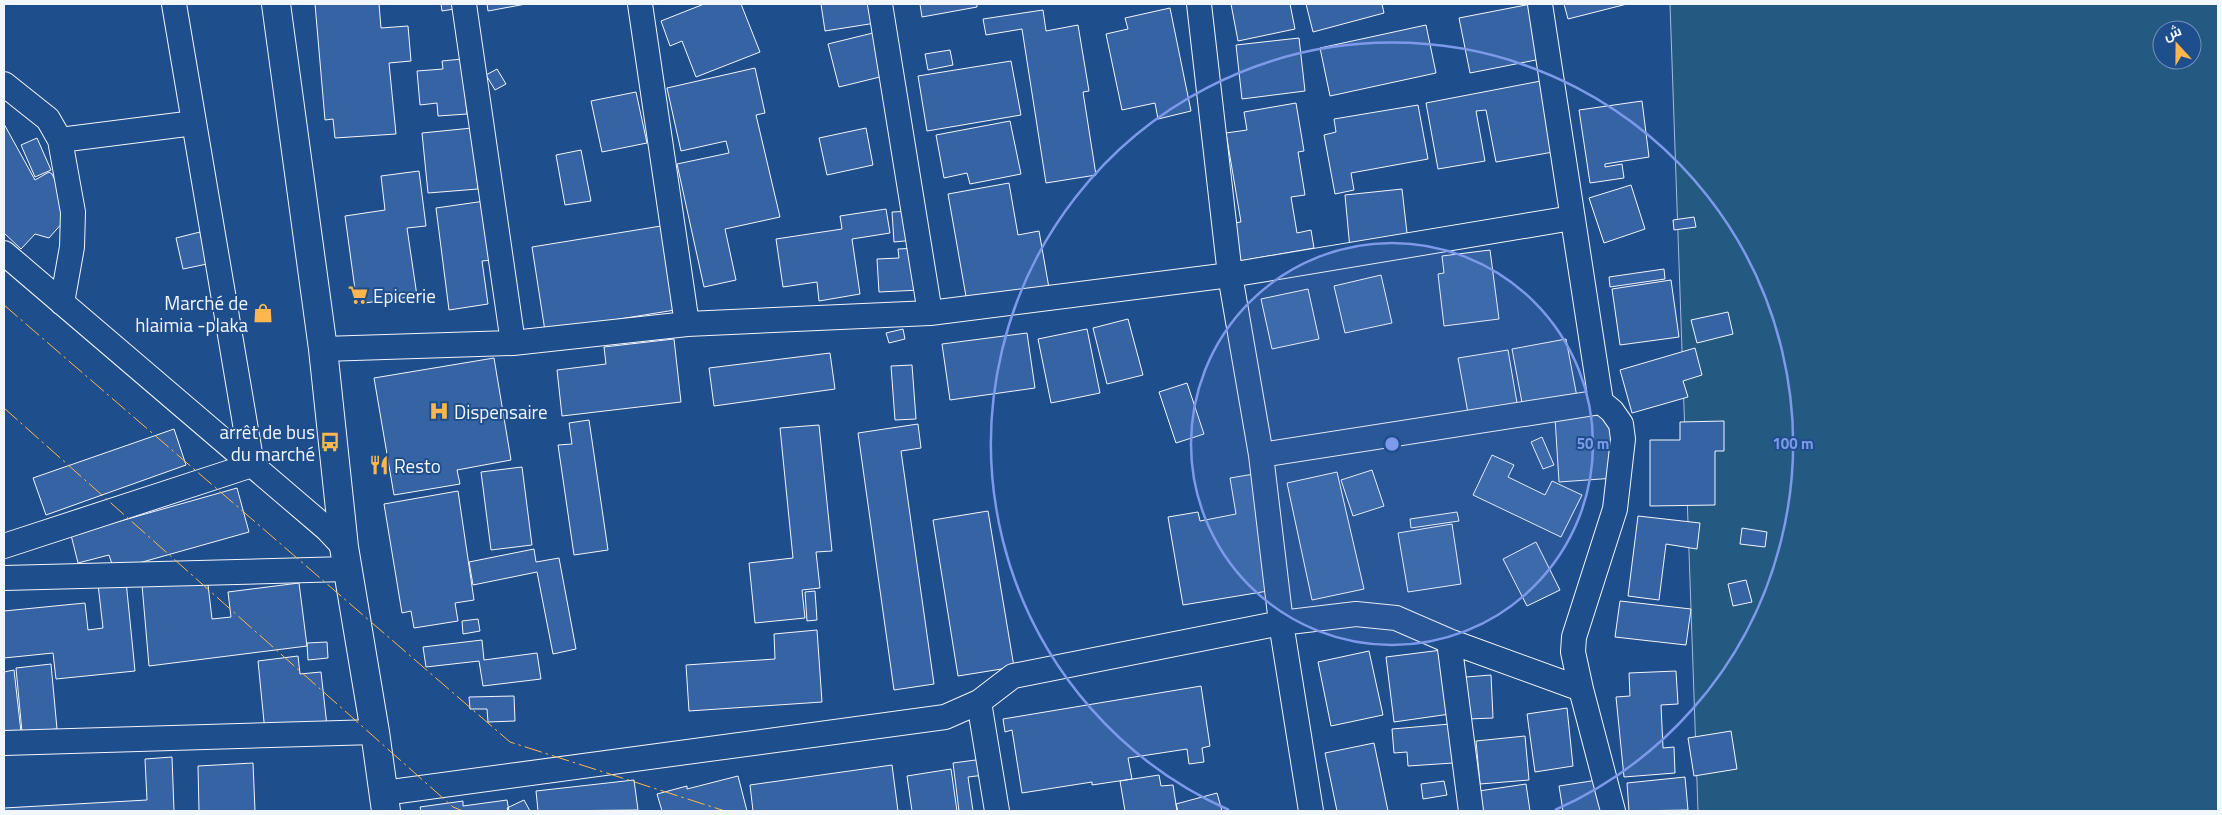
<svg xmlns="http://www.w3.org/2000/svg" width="2222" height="815" font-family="'Titillium Web',Cairo,sans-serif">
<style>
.green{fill:#245a82;stroke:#a8bbd7;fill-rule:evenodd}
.building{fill:#3563a3;stroke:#f2f6ff}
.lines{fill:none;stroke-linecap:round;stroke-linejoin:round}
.street-casing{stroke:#f2f6ff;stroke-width:26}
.primary-casing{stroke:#f2f6ff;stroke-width:30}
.street{stroke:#1f4e8c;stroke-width:24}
.primary{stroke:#1f4e8c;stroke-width:28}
.power{stroke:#ffb74d;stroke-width:1;stroke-dasharray:18 4 2.5 4;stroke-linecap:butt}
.ring{fill:none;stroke:#7d9aea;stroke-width:2.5}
.labels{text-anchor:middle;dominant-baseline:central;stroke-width:4;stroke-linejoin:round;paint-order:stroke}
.poi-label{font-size:19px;fill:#f2f6ff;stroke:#1f4e8c;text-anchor:start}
.centre{fill:#7d9aea;stroke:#1f4e8c;stroke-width:2.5}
.ring-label{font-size:15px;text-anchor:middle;font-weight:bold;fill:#7d9aea;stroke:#1f4e8c;stroke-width:4;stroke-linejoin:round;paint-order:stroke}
</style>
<rect width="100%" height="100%" fill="#1f4e8c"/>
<path class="green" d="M 1670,4 L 2218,4 L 2218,811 L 1698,811 ZM 2162,30 L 2192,30 L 2192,60 L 2162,60 Z"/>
<path class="building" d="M 315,4 L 379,4 L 381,28 L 408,26 L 411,61 L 389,63 L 396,134 L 335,138 L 333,119 L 325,120 Z
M 441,4 L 453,4 L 454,9 L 442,11 Z
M 487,4 L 526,4 L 488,11 Z
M 704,4 L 741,4 L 760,52 L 696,77 L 682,41 L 670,46 L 661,21 Z
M 821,4 L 879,4 L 882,22 L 825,31 Z
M 920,4 L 977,4 L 977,7 L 922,17 Z
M 1231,4 L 1290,4 L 1295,29 L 1238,41 Z
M 1306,4 L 1382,4 L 1384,13 L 1313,32 Z
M 1531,4 L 1546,58 L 1470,73 L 1459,18 Z
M 1564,4 L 1627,4 L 1568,19 Z
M 1170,8 L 1191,111 L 1158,119 L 1155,103 L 1122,110 L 1106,34 L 1128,29 L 1125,18 Z
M 1043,10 L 1046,31 L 1078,25 L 1089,91 L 1083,92 L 1096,175 L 1046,183 L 1022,29 L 986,35 L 983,19 Z
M 1426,25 L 1436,73 L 1330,96 L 1320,48 Z
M 881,31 L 892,74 L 839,87 L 828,44 Z
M 1299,38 L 1305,91 L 1242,99 L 1236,45 Z
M 950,50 L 953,65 L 928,70 L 925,54 Z
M 462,59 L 467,114 L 438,116 L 437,103 L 420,105 L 417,71 L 443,69 L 442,61 Z
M 1011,61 L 1021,115 L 927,131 L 918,76 Z
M 755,68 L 765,113 L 756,115 L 780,217 L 725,229 L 736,280 L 704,287 L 677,164 L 729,153 L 726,141 L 681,151 L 667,88 Z
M 497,69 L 506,84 L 495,90 L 486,75 Z
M 1546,80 L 1559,151 L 1496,162 L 1486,110 L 1476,111 L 1485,161 L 1438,169 L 1426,103 Z
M 636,92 L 647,143 L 602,152 L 591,101 Z
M 1642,101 L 1649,157 L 1605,164 L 1605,167 L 1622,164 L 1624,178 L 1590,183 L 1579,110 Z
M 1296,103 L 1304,151 L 1298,152 L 1305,195 L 1291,197 L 1297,233 L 1311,230 L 1314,248 L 1240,261 L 1234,223 L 1241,222 L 1226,133 L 1247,130 L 1244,112 Z
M 1418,105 L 1428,159 L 1351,173 L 1354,190 L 1335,194 L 1324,135 L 1336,132 L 1334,119 Z
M 1010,121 L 1021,174 L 970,184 L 967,173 L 944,178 L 936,135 Z
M 4,124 L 35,180 L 49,172 L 52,174 L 71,213 L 49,238 L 35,234 L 21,249 L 4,233 Z
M 472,128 L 478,189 L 428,193 L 422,133 Z
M 866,128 L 873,165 L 827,175 L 819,138 Z
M 37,138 L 51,170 L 35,177 L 21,145 Z
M 581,150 L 591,201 L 565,205 L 556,155 Z
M 419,171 L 426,226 L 407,228 L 417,296 L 357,304 L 345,216 L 385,210 L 381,176 Z
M 1009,183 L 1018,235 L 1039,231 L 1049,288 L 967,302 L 948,194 Z
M 1631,185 L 1645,229 L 1604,243 L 1589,198 Z
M 1402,189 L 1408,242 L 1350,249 L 1345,195 Z
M 485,201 L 493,260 L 482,261 L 488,304 L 449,310 L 436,208 Z
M 886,209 L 890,233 L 852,239 L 860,294 L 819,301 L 817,282 L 783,287 L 776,239 L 842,229 L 840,216 Z
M 913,211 L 915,240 L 894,242 L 892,212 Z
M 1694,217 L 1696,227 L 1674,230 L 1673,220 Z
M 661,226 L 675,310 L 545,331 L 532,247 Z
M 200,232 L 207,264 L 183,269 L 176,238 Z
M 918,248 L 920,290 L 879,292 L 877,259 L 899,258 L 898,249 Z
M 1490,250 L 1499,319 L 1444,326 L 1438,274 L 1444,273 L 1442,256 Z
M 1664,269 L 1665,279 L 1610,287 L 1609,277 Z
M 1381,275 L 1392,323 L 1345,333 L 1334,286 Z
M 1671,280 L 1679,337 L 1620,345 L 1612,289 Z
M 1308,289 L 1319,339 L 1272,349 L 1261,299 Z
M 1728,312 L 1733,334 L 1697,343 L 1691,320 Z
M 1128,319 L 1143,375 L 1107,384 L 1093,328 Z
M 903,329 L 905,339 L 889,343 L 886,333 Z
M 1087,329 L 1100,393 L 1051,403 L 1038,339 Z
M 1027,333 L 1035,388 L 950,400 L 942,344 Z
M 674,339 L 681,402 L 562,416 L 557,370 L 606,364 L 604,347 Z
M 1566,339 L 1577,397 L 1523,408 L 1512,349 Z
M 1695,348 L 1702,375 L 1683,381 L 1688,397 L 1632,413 L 1620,370 Z
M 1508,350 L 1517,403 L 1468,413 L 1458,358 Z
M 830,353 L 835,389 L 714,406 L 709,368 Z
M 494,358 L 511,460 L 457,470 L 460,484 L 394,495 L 374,378 Z
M 912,365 L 916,419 L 895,420 L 891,366 Z
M 1187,383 L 1204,434 L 1176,443 L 1159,392 Z
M 1611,414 L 1615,478 L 1559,482 L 1555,418 Z
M 589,420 L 608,550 L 574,555 L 558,445 L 572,444 L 569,423 Z
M 1724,421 L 1724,451 L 1715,451 L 1715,505 L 1650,506 L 1650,440 L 1680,440 L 1680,422 Z
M 918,424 L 921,448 L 901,451 L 934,684 L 894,690 L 858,433 Z
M 819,425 L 832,551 L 816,552 L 820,588 L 802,590 L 805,618 L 755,623 L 749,563 L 793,558 L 780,428 Z
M 174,429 L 186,465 L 46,515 L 33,478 Z
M 1542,437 L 1554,465 L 1543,469 L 1531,442 Z
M 1492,455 L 1514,465 L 1508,477 L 1545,495 L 1552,481 L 1582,495 L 1561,537 L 1473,495 Z
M 522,467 L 532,545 L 491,550 L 481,472 Z
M 1372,470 L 1384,506 L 1353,516 L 1341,480 Z
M 1337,472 L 1364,589 L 1312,600 L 1287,483 Z
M 1254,474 L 1274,590 L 1183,605 L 1168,517 L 1198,512 L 1200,521 L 1236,514 L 1230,478 Z
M 237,488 L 249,532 L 114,570 L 109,555 L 78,563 L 71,535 Z
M 458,491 L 474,600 L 455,603 L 458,621 L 414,628 L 411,611 L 402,613 L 384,504 Z
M 988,511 L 1014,667 L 958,676 L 933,520 Z
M 1457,512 L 1459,521 L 1411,528 L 1410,519 Z
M 1638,516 L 1700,523 L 1697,549 L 1666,544 L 1659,600 L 1628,596 Z
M 1452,524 L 1461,584 L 1408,592 L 1398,533 Z
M 1742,528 L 1767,532 L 1765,547 L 1740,544 Z
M 1536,542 L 1560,590 L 1527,606 L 1503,559 Z
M 534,549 L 536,562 L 559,558 L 576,649 L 553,654 L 537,572 L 473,585 L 469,562 Z
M 207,576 L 212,619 L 231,617 L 228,592 L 299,583 L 307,646 L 149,666 L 142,585 Z
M 1746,580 L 1752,602 L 1733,606 L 1728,584 Z
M 126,581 L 135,671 L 56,679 L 53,653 L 4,658 L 4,611 L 85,603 L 88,630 L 103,628 L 98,584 Z
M 815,591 L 817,620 L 807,621 L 805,592 Z
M 1620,601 L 1691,609 L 1686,645 L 1615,637 Z
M 478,619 L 480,631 L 463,634 L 462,621 Z
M 817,630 L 822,702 L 689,711 L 686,665 L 775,659 L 774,634 Z
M 482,640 L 484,660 L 537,653 L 541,679 L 483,686 L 479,661 L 426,667 L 423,647 Z
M 327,642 L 328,658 L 308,660 L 307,643 Z
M 1442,650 L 1450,714 L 1394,722 L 1386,657 Z
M 1369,651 L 1383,715 L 1331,726 L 1318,662 Z
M 298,656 L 300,674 L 321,672 L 327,726 L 265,732 L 258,661 Z
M 51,664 L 57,729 L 22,732 L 16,668 Z
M 14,670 L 21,732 L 4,734 L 4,672 Z
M 1676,671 L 1678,704 L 1661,705 L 1663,748 L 1674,747 L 1675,773 L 1624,777 L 1616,697 L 1630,696 L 1629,673 Z
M 1491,675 L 1493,718 L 1468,719 L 1466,677 Z
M 1201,686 L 1210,746 L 1202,748 L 1204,762 L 1189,764 L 1187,749 L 1128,758 L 1132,779 L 1092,785 L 1092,782 L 1022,793 L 1012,730 L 1005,732 L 1003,719 Z
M 514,696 L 515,721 L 488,722 L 487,709 L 470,709 L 469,697 Z
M 1567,708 L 1573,766 L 1535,772 L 1527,714 Z
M 1450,724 L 1453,763 L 1408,766 L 1407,752 L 1394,753 L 1392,729 Z
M 1731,731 L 1737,769 L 1694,776 L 1688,738 Z
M 1525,736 L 1529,780 L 1480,784 L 1476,741 Z
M 1374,743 L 1388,811 L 1337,811 L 1325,753 Z
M 172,757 L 174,811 L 4,811 L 4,808 L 147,800 L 145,759 Z
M 983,759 L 985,775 L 968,777 L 973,811 L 959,811 L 953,763 Z
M 253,763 L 255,811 L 199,811 L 198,766 Z
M 892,765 L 898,811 L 753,811 L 750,785 Z
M 951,769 L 957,811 L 912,811 L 907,776 Z
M 1159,775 L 1161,786 L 1173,785 L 1177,811 L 1125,811 L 1120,781 Z
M 738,776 L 747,811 L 662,811 L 657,794 L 687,786 L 687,789 Z
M 1685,777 L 1688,810 L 1629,811 L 1627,783 Z
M 1604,779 L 1609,811 L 1563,811 L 1559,786 Z
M 634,780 L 638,810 L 538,811 L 536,791 Z
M 1444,781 L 1447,795 L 1423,799 L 1421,784 Z
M 1526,784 L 1530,811 L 1481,811 L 1479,791 Z
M 1217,793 L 1222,811 L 1178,811 L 1176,804 Z
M 507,800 L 509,811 L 421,811 L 420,807 L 463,801 L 463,806 Z
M 524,800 L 530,811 L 508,811 L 507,808 Z"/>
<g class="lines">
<defs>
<path id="street" d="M 464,4 L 513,343
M 640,4 L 687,324
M 880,4 L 930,313 L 1230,275 L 1572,218
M 1199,4 L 1230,275 L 1261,455 L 1281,623 L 1311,811
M 1540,4 L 1601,402 L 1612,411 L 1621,424 L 1623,439 L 1615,509 L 1574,637 L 1573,652 L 1581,689
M 4,84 L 48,119 L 60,140 L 73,212 L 72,247 L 62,303
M 60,140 L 194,123
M 4,253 L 327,529 L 344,547
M 323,349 L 513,343 L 687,324 L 930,313
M 1261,455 L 1601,402
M 4,546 L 252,465 L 174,4
M 4,578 L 347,569
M 1449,641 L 1471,811
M 979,702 L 997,811
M 4,743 L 375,732
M 384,793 L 945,717 L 979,702 L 1013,676 L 1281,623 L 1356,614 L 1396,618 L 1449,641 L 1581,689 L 1613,811"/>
<path id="primary" d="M 276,4 L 323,349 L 344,547 L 375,732 L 386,811"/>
</defs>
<use href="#street" class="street-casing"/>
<use href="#primary" class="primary-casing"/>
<use href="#street" class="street"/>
<use href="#primary" class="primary"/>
<path class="power" d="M 4,305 L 510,742 L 725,811
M 4,408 L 453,807 L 463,811"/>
</g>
<circle cx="1392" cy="444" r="201" fill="#7d9aea" fill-opacity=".12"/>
<g class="ring">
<circle cx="1392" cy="444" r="201"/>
<path d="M1229 810A401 401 0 1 1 1555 810"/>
</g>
<defs>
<symbol id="supermarket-bare" viewBox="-9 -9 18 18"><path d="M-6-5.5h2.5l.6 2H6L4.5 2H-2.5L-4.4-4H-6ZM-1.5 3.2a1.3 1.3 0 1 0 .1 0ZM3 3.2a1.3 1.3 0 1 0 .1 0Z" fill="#ffb74d" stroke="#1f4e8c" stroke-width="2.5" paint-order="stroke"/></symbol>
<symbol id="shop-bare" viewBox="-9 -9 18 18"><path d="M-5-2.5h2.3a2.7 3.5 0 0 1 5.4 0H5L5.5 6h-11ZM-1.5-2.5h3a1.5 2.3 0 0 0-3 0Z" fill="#ffb74d" stroke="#1f4e8c" stroke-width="2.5" paint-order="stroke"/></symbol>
<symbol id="hospital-bare" viewBox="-9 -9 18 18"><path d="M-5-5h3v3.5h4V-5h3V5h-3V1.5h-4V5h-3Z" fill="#ffb74d" stroke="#1f4e8c" stroke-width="2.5" paint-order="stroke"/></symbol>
<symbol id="bus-bare" viewBox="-9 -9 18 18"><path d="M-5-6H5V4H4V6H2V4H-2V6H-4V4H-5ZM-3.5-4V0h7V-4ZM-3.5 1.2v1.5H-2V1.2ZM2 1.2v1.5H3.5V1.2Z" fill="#ffb74d" stroke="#1f4e8c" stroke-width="2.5" paint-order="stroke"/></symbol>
<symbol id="restaurant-bare" viewBox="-9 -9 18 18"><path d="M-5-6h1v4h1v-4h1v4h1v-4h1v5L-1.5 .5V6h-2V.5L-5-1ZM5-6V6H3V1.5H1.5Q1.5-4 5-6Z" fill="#ffb74d" stroke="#1f4e8c" stroke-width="2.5" paint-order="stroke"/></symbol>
</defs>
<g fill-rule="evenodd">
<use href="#supermarket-bare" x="344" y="281" width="28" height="28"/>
<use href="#shop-bare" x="249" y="299" width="28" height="28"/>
<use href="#hospital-bare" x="425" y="397" width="28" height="28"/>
<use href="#bus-bare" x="316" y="428" width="28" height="28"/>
<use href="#restaurant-bare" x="365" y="451" width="28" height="28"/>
</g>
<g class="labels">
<g class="poi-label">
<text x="373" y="295">Epicerie</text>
<text x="248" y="302" text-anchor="end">Marché de<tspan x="248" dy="22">hlaimia -plaka</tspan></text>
<text x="454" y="411">Dispensaire</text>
<text x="315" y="431" text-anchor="end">arrêt de bus<tspan x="315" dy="22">du marché</tspan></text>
<text x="394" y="465">Resto</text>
</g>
</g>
<circle cx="1392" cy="444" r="8" class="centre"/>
<g class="ring-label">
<text x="1593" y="449">50 m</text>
<text x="1793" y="449">100 m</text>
</g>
<rect width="2222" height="815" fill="none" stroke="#f2f6ff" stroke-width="10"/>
<g transform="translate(2177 45) rotate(339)"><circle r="24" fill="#1f4e8c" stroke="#7391ba"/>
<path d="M0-4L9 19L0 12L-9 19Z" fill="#ffb74d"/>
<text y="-8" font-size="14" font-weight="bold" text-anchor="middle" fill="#f2f6ff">ش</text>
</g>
</svg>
